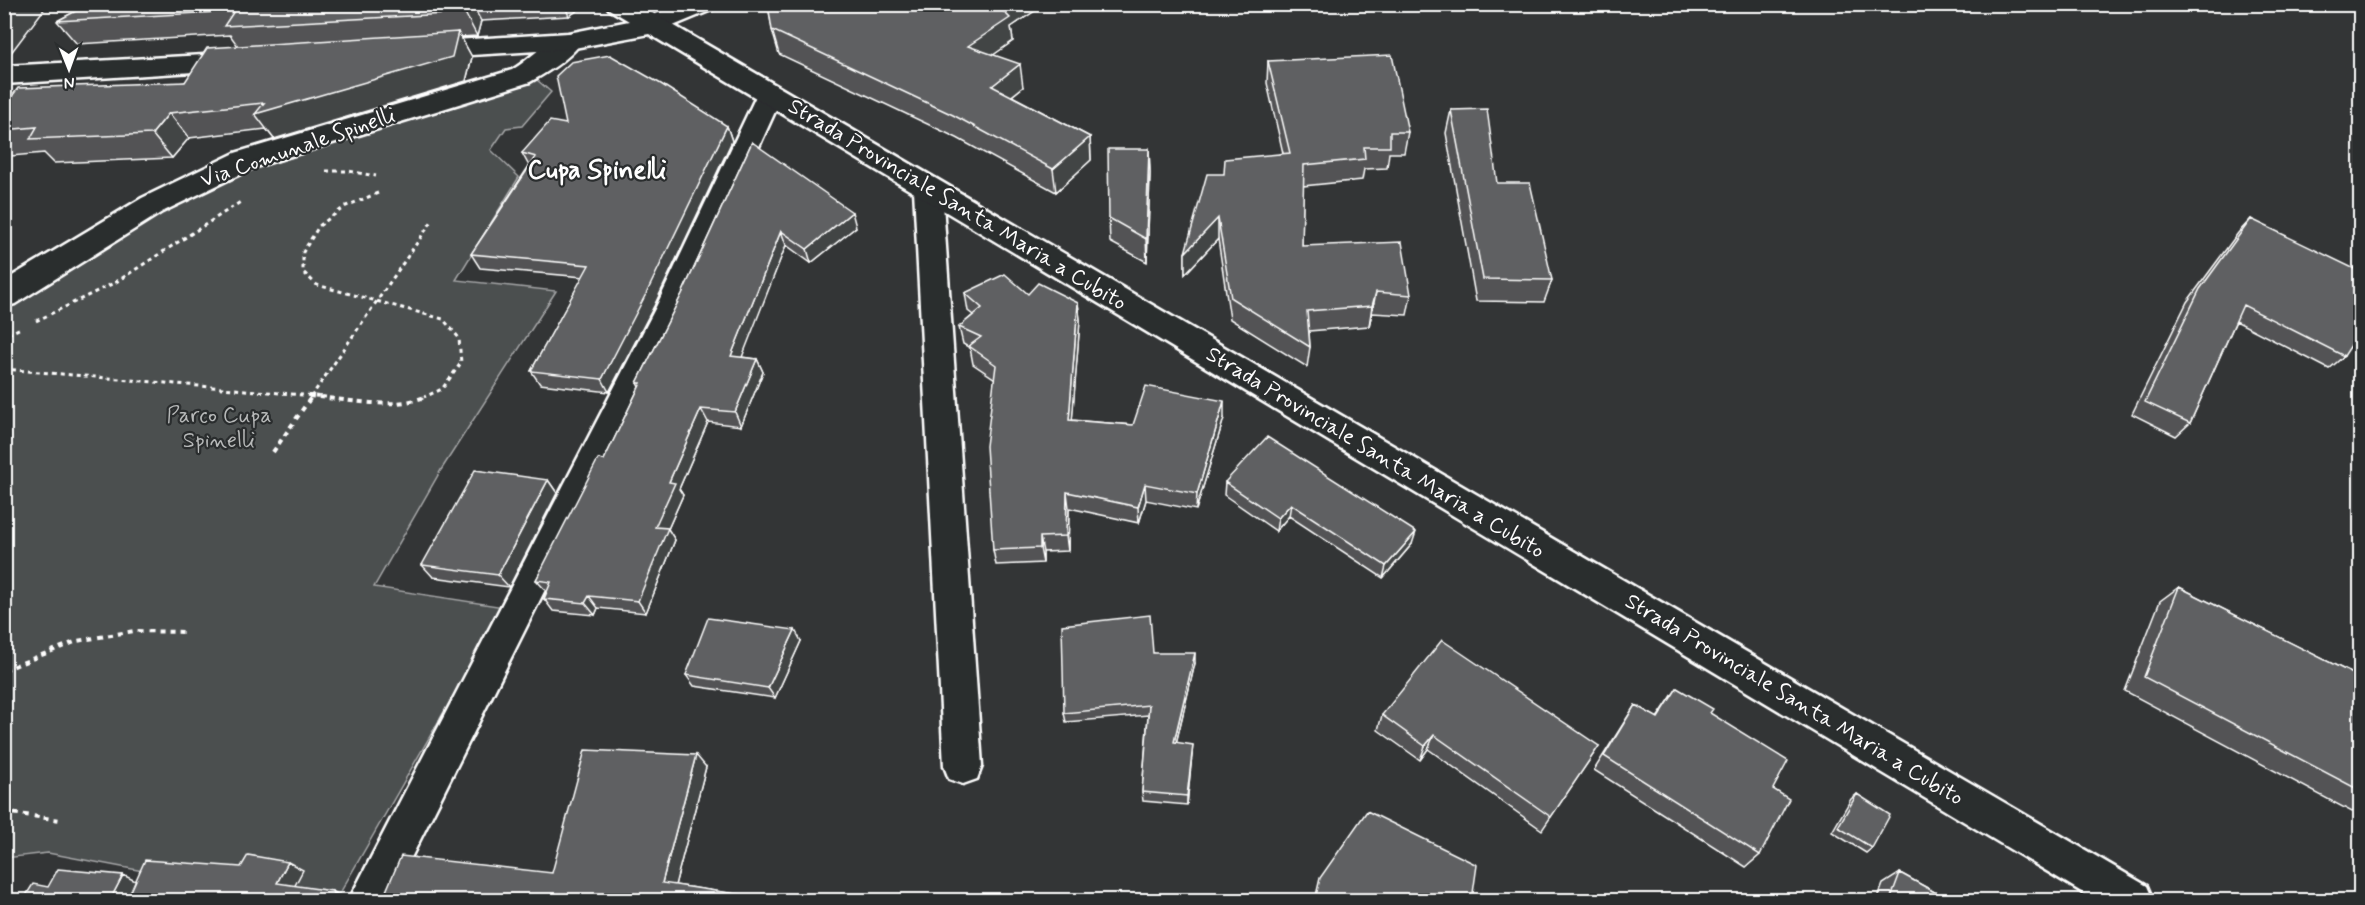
<svg xmlns="http://www.w3.org/2000/svg" width="2365" height="905" font-family="Mynerve,sans-serif">
<style>
.green{fill:#4c4f50;stroke:#a6a7a8;stroke-width:1.5}
.lines{fill:none;stroke-linecap:round;stroke-linejoin:round}
.minor-casing{stroke:#fff;stroke-width:5}
.major-casing{stroke:#fff;stroke-width:5}
.path-far1{stroke:#fff;stroke-width:3;stroke-dasharray:4 4;stroke-linecap:butt}
.path{stroke:#fff;stroke-width:4;stroke-dasharray:5 5;stroke-linecap:butt}
.minor{fill:#2a2d2e;fill-rule:evenodd}
.major{fill:#2a2d2e;fill-rule:evenodd}
.wall{fill:#525354;stroke:#fff;stroke-width:1.5}
.shaded-wall{fill:#424445;stroke:#fff;stroke-width:1.5}
.building{fill:#5f6162;stroke:#fff;stroke-width:1.5}
.labels{text-anchor:middle;dominant-baseline:central;stroke-width:4.5;stroke-linejoin:round;paint-order:stroke}
.street-label{font-size:22px;fill:#fff;stroke:#2a2d2e}
.park-label{font-size:22px;fill:#b7b9b9;stroke:#2a2d2e}
.quarter-label{font-size:26px;font-weight:bold;fill:#fff;stroke:#2a2d2e}
</style>
<rect width="100%" height="100%" fill="#333536"/>
<filter id="ink" filterUnits="userSpaceOnUse"><feTurbulence type="fractalNoise" baseFrequency=".0167" numOctaves="2"/><feDisplacementMap in="SourceGraphic" scale="12" xChannelSelector="R" yChannelSelector="G"/><feConvolveMatrix kernelMatrix="1 2 1 2 8 2 1 2 1" color-interpolation-filters="sRGB"/></filter>
<g filter="url(#ink)">
<path class="green" d="M 537,80 L 551,92 L 522,126 L 506,128 L 491,150 L 519,177 L 456,280 L 556,291 L 441,470 L 374,587 L 504,607 L 336,900 L 296,900 L 48,853 L 5,858 L 5,309 L 159,213 L 221,180 Z"/>
<g class="lines">
<defs>
<path id="minor" d="M 681,4 L 717,4 L 714,9 L 661,31 L 652,33 L 643,31 L 639,25 L 643,19 Z
M 569,33 L 578,35 L 582,41 C 571,58 548,72 530,82 L 255,167 L 162,212 L 15,304 L 4,307 L 4,281 L 142,198 L 235,153 L 512,70 C 531,59 548,38 569,33 Z
M 770,85 L 779,88 L 783,94 L 686,307 L 390,900 L 349,900 L 656,307 L 757,94 L 761,88 Z
M 928,179 L 938,182 L 942,189 L 982,766 L 977,779 L 963,784 L 949,779 L 944,766 L 914,189 L 918,182 Z"/>
<path id="major" d="M 606,4 L 637,4 L 2147,886 L 2153,900 L 2095,900 L 649,34 L 569,49 L 421,58 L 412,56 L 408,50 L 412,44 L 421,42 L 569,33 L 629,21 L 609,9 Z
M 241,53 L 250,55 L 254,61 L 250,67 L 241,69 L 4,84 L 4,66 Z"/>
</defs>
<use href="#minor" class="minor-casing"/>
<use href="#major" class="major-casing"/>
<path class="path-far1" d="M 326,171 L 348,171 L 376,176
M 378,193 L 346,206 L 319,226 L 303,252 L 303,272 L 317,285 L 443,319 L 459,338 L 461,363 L 442,389 L 424,397
M 36,321 L 116,282 L 242,201
M 8,334 L 21,328
M 4,369 L 326,397
M 311,397 L 432,221"/>
<path class="path" d="M 309,396 C 346,399 393,411 427,396
M 273,452 L 312,396
M 4,670 L 77,641 L 134,631 L 185,632
M 4,812 L 60,820"/>
<use href="#minor" class="minor"/>
<use href="#major" class="major"/>
</g>
<path class="wall" d="M 89,4 L 587,4 L 569,16 L 481,21 L 477,36 L 461,37 L 472,57 L 466,81 L 274,139 L 266,129 L 189,138 L 172,158 L 54,163 L 44,153 L 11,156 L 4,149 L 4,107 L 185,82 L 238,46 L 230,35 L 77,44 L 57,21 Z
M 716,4 L 1045,4 L 1011,27 L 1013,41 L 993,55 L 1023,87 L 1012,96 L 1090,137 L 1091,160 L 1056,192 L 957,138 L 779,54 L 772,30 L 768,5 L 717,8 Z
M 1268,61 L 1408,132 L 1404,153 L 1389,153 L 1387,168 L 1364,169 L 1362,180 L 1303,186 L 1302,246 L 1411,295 L 1407,315 L 1372,313 L 1369,326 L 1309,331 L 1310,347 L 1307,367 L 1230,319 L 1218,239 L 1185,274 L 1185,253 L 1224,174 L 1283,153 L 1267,83 Z
M 1451,110 L 1497,183 L 1552,280 L 1544,302 L 1476,301 L 1446,133 Z
M 566,124 L 727,126 L 732,141 L 654,306 L 609,392 L 540,384 L 531,371 L 583,277 L 480,268 L 471,254 L 529,166 L 522,153 Z
M 752,142 L 856,227 L 811,263 L 786,245 L 741,357 L 757,359 L 763,372 L 741,426 L 708,422 L 679,489 L 683,495 L 668,529 L 675,540 L 646,613 L 598,608 L 595,615 L 553,611 L 544,599 L 547,592 L 536,580 L 604,460 L 639,387 L 637,383 L 682,294 Z
M 1149,149 L 1150,173 L 1147,262 L 1110,242 L 1109,218 Z
M 2251,219 L 2344,356 L 2329,369 L 2236,321 L 2190,423 L 2176,436 L 2132,414 L 2187,302 L 2238,233 Z
M 965,293 L 1028,294 L 1078,303 L 1080,320 L 1072,420 L 1133,425 L 1224,418 L 1196,510 L 1146,500 L 1139,523 L 1069,508 L 1068,551 L 1043,552 L 1043,563 L 996,565 L 993,550 L 995,379 L 973,364 L 970,348 L 963,344 L 959,327 L 973,315 L 968,311 Z
M 548,480 L 557,493 L 509,587 L 433,577 L 422,565 Z
M 1225,482 L 1412,544 L 1383,578 L 1289,516 L 1276,531 L 1224,495 Z
M 2179,587 L 2361,678 L 2361,808 L 2352,812 L 2125,691 L 2160,601 Z
M 801,641 L 775,698 L 694,686 L 686,675 Z
M 1153,653 L 1195,663 L 1176,743 L 1192,754 L 1187,805 L 1143,801 L 1142,792 L 1148,715 L 1066,722 L 1064,713 Z
M 1677,688 L 1710,713 L 1773,789 L 1760,855 L 1746,867 L 1594,770 L 1635,705 L 1657,718 Z
M 1382,715 L 1599,746 L 1542,830 L 1428,749 L 1420,760 L 1378,730 Z
M 706,767 L 675,885 L 756,897 L 759,900 L 392,900 L 384,896 L 552,873 Z
M 1857,794 L 1872,848 L 1866,853 L 1832,832 L 1851,799 Z
M 1900,873 L 1949,900 L 1877,900 L 1883,884 Z"/>
<path class="shaded-wall" d="M 9,4 L 48,4 L 4,62 L 4,10 Z
M 467,4 L 472,4 L 481,21 L 477,36 L 465,13 Z
M 564,4 L 587,4 L 569,16 Z
M 1006,4 L 1045,4 L 1011,27 L 1013,41 L 972,70 L 968,46 L 1000,8 Z
M 458,32 L 472,57 L 466,81 L 274,139 L 255,114 Z
M 1020,64 L 1023,87 L 995,109 L 992,86 Z
M 169,113 L 189,138 L 172,158 L 152,134 Z
M 727,126 L 732,141 L 654,306 L 609,392 L 602,379 Z
M 1090,137 L 1091,160 L 1056,192 L 1053,169 Z
M 1149,149 L 1150,173 L 1147,262 L 1146,239 Z
M 852,212 L 856,227 L 811,263 L 807,249 Z
M 1218,218 L 1218,239 L 1185,274 L 1185,253 Z
M 781,231 L 786,245 L 737,370 L 731,356 Z
M 1376,292 L 1372,313 L 1369,326 L 1372,306 Z
M 1078,303 L 1080,320 L 1071,436 L 1069,420 Z
M 757,359 L 763,372 L 741,426 L 735,412 Z
M 1224,401 L 1224,418 L 1196,510 L 1197,494 Z
M 701,409 L 708,422 L 679,489 L 683,495 L 668,529 L 675,540 L 646,613 L 638,601 L 655,527 L 669,482 Z
M 548,480 L 557,493 L 509,587 L 498,575 Z
M 1145,484 L 1146,500 L 1139,523 L 1138,507 Z
M 1067,492 L 1069,508 L 1068,551 L 1066,536 Z
M 1291,504 L 1289,516 L 1276,531 L 1278,518 Z
M 1416,532 L 1412,544 L 1383,578 L 1386,566 Z
M 1040,537 L 1043,552 L 1043,563 L 1040,548 Z
M 589,596 L 598,608 L 595,615 L 585,603 Z
M 795,630 L 801,641 L 775,698 L 768,688 Z
M 1195,653 L 1195,663 L 1174,752 L 1174,742 Z
M 1434,735 L 1428,749 L 1420,760 L 1425,746 Z
M 1193,745 L 1192,754 L 1187,805 L 1187,796 Z
M 696,755 L 706,767 L 673,893 L 662,883 Z
M 288,862 L 303,870 L 292,891 L 277,883 Z
M 123,875 L 142,884 L 133,900 L 110,900 Z
M 332,891 L 347,899 L 348,900 L 332,900 Z"/>
<path class="building" d="M 4,4 L 9,4 L 4,10 Z
M 89,4 L 467,4 L 465,13 L 224,26 L 234,11 L 57,21 Z
M 768,4 L 1006,4 L 1000,8 L 1010,18 L 968,46 L 1020,64 L 992,86 L 1090,137 L 1053,169 L 953,115 L 772,30 Z
M 458,32 L 452,57 L 255,114 L 264,103 L 169,113 L 152,134 L 30,139 L 37,127 L 4,130 L 4,107 L 18,88 L 185,82 L 207,48 Z
M 610,55 L 661,84 L 727,126 L 647,292 L 602,379 L 531,371 L 589,265 L 471,254 L 536,157 L 522,153 L 550,121 L 566,124 L 556,76 L 571,62 Z
M 1392,55 L 1408,132 L 1390,132 L 1390,147 L 1364,147 L 1365,159 L 1304,165 L 1302,246 L 1402,242 L 1411,295 L 1376,292 L 1372,306 L 1307,311 L 1310,347 L 1231,298 L 1218,218 L 1185,253 L 1207,174 L 1224,174 L 1225,159 L 1290,153 L 1268,61 Z
M 1487,109 L 1497,183 L 1530,183 L 1552,280 L 1483,279 L 1451,110 Z
M 752,142 L 852,212 L 807,249 L 781,231 L 731,356 L 757,359 L 735,412 L 701,409 L 669,482 L 675,483 L 655,527 L 668,528 L 638,601 L 589,596 L 585,603 L 544,599 L 551,582 L 536,580 L 598,459 L 604,460 L 641,383 L 637,383 L 682,294 Z
M 1108,149 L 1149,149 L 1146,239 L 1109,218 Z
M 2251,219 L 2361,272 L 2361,330 L 2344,356 L 2243,305 L 2190,423 L 2145,402 L 2200,289 Z
M 1005,274 L 1028,294 L 1038,283 L 1078,303 L 1069,420 L 1133,425 L 1146,386 L 1224,401 L 1197,494 L 1145,484 L 1138,507 L 1067,492 L 1066,536 L 1040,537 L 1040,548 L 993,550 L 986,446 L 996,365 L 969,346 L 981,337 L 959,327 L 982,308 L 965,293 Z
M 1267,437 L 1416,532 L 1386,566 L 1291,504 L 1278,518 L 1225,482 Z
M 475,470 L 548,480 L 498,575 L 422,565 Z
M 2179,587 L 2361,678 L 2361,791 L 2144,677 Z
M 1150,615 L 1153,653 L 1195,653 L 1174,742 L 1193,745 L 1187,796 L 1142,792 L 1149,705 L 1064,713 L 1062,625 Z
M 708,618 L 795,630 L 768,688 L 686,675 Z
M 1442,640 L 1599,746 L 1551,817 L 1434,735 L 1425,746 L 1382,715 Z
M 1677,688 L 1713,709 L 1710,713 L 1788,761 L 1773,789 L 1789,799 L 1760,855 L 1604,756 L 1635,705 L 1658,718 Z
M 585,750 L 696,755 L 662,883 L 756,897 L 755,900 L 413,900 L 384,896 L 401,856 L 552,873 Z
M 1857,794 L 1890,815 L 1872,848 L 1838,827 Z
M 1367,811 L 1477,865 L 1472,900 L 1315,900 L 1320,878 Z
M 248,855 L 288,862 L 277,883 L 332,891 L 333,894 L 336,894 L 332,900 L 127,900 L 145,860 L 241,867 Z
M 58,869 L 123,875 L 110,900 L 23,900 L 33,884 L 48,887 Z
M 1900,873 L 1949,900 L 1890,900 Z"/>
</g>
<g class="labels">
<g class="street-label">
<text transform="translate(298 148) rotate(-19)">Via Comunale Spinelli</text>
<text transform="translate(957 205) rotate(31)">Strada Provinciale Santa Maria a Cubito</text>
<text transform="translate(1375 453) rotate(31)">Strada Provinciale Santa Maria a Cubito</text>
<text transform="translate(1794 700) rotate(31)">Strada Provinciale Santa Maria a Cubito</text>
</g>
<g class="park-label">
<text x="219" y="416">Parco Cupa<tspan x="219" dy="25">Spinelli</tspan></text>
</g>
<g class="quarter-label">
<text x="597" y="171">Cupa Spinelli</text>
</g>
</g>
<rect width="2365" height="905" fill="none" stroke="#2a2d2e" stroke-width="24"/>
<rect x="12" y="12" width="2341" height="881" fill="none" stroke="#fff" stroke-width="2" filter="url(#ink)"/>
<g transform="translate(69 69) rotate(179)" stroke="#2a2d2e" stroke-width="4.5" paint-order="stroke">
<path d="M0-4.5L10 22L0 15L-10 22Z" fill="#ffffff"/>
<text y="-9" font-size="16" font-weight="bold" text-anchor="middle" fill="#ffffff">N</text>
</g>
</svg>
